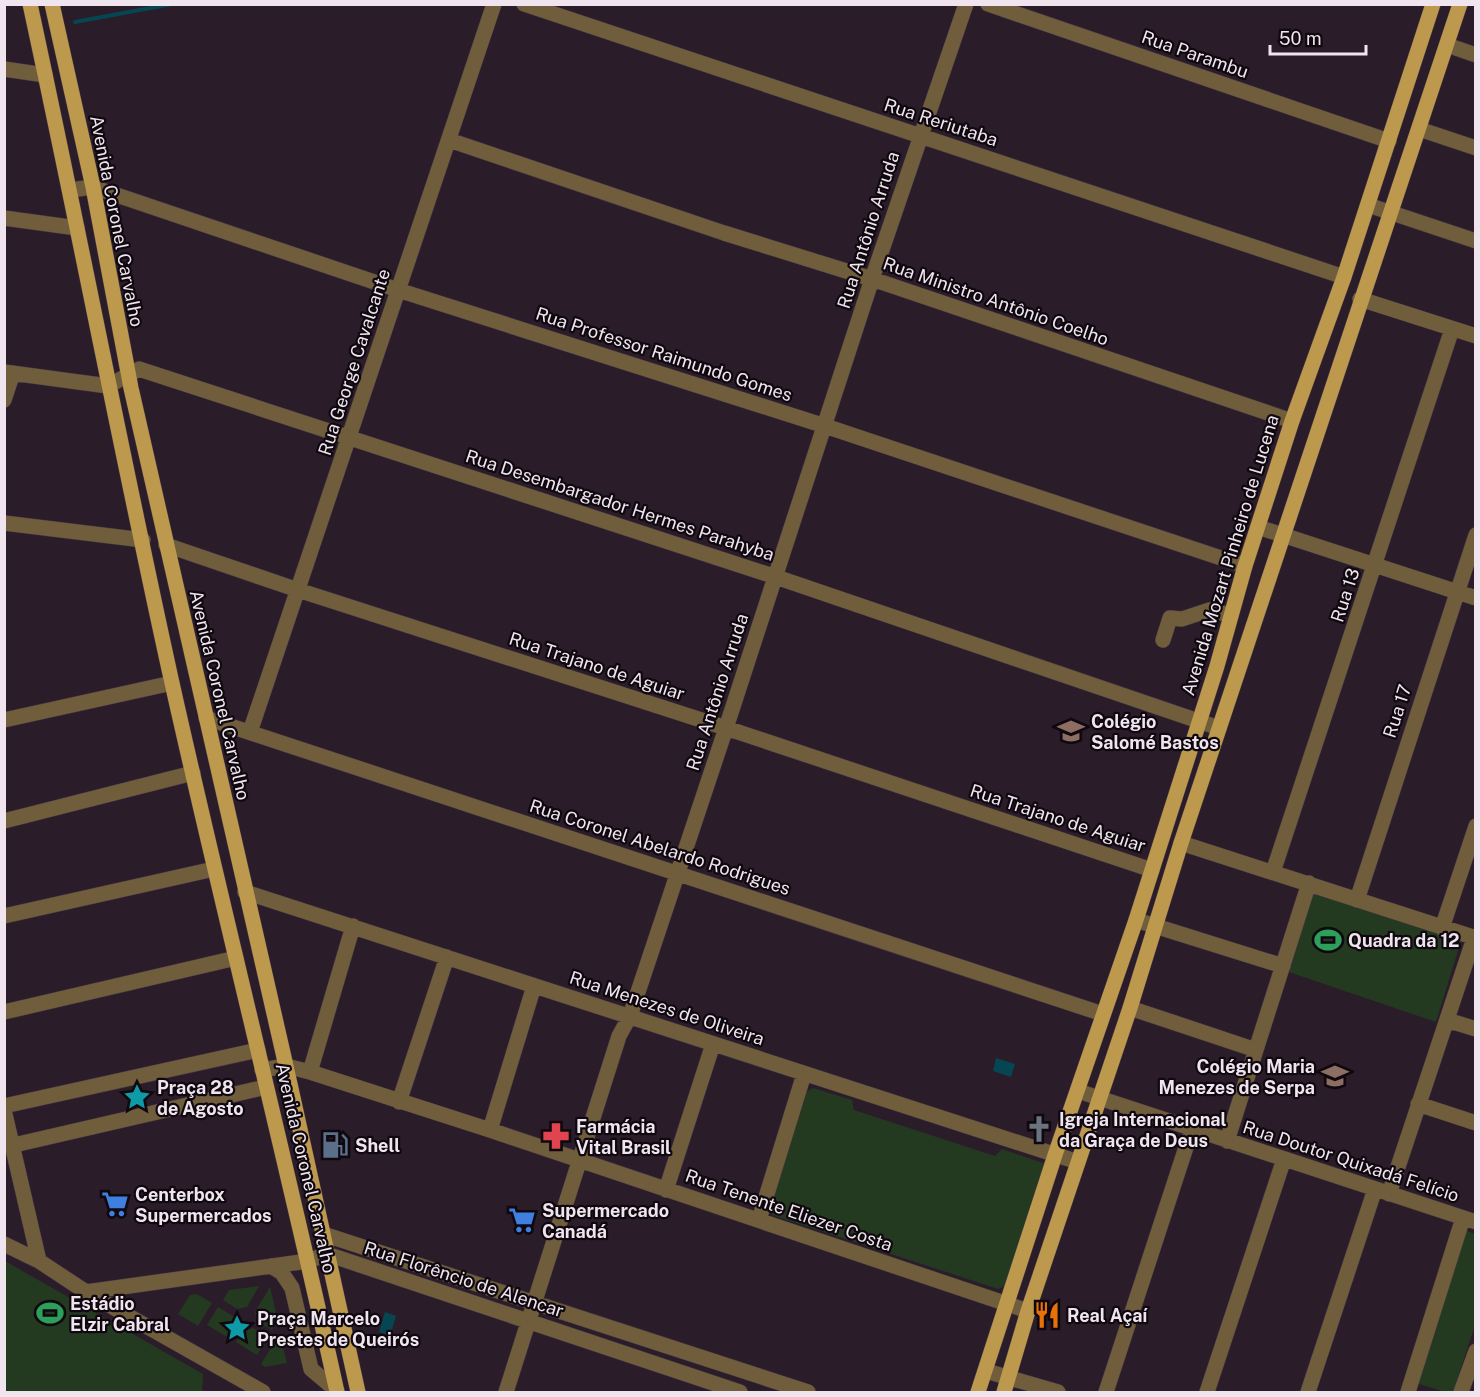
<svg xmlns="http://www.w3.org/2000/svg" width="1480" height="1397" font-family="'Public Sans',sans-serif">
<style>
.green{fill:#233a21}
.water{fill:#064652}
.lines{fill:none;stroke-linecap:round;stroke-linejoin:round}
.stream{stroke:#064652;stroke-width:4}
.minor-casing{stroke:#473846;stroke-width:16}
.major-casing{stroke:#473846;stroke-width:16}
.minor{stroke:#6f5d3b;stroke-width:15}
.major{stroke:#bd994e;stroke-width:15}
.labels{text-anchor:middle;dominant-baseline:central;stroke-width:4.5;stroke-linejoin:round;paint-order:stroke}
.street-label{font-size:18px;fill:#f0e5ef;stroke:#0f090f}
.poi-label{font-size:18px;font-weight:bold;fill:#f0e5ef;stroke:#0f090f;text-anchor:start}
</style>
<rect width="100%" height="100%" fill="#2b1c2a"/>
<path class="green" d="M 1314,891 L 1461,941 L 1436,1022 L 1286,971 Z
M 813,1088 L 852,1100 L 854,1110 L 995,1156 L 1002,1149 L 1046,1164 L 1009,1284 L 998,1289 L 772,1215 L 767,1204 L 803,1094 Z
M 1467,1231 L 1475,1234 L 1475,1325 L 1453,1392 L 1445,1392 L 1416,1383 Z
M 5,1261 L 203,1374 L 202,1392 L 5,1392 Z
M 259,1286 L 247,1307 L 237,1309 L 223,1300 L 229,1290 Z
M 270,1287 L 278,1321 L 272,1330 L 257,1321 L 255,1312 Z
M 197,1294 L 212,1303 L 198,1326 L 178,1314 L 190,1295 Z
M 218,1307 L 233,1316 L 235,1327 L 229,1338 L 207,1325 Z
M 253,1328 L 268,1337 L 257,1355 L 236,1342 L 243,1331 Z
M 275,1342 L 283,1347 L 287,1363 L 265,1367 L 261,1364 Z"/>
<path class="water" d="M 996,1058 L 1015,1064 L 1011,1077 L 993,1071 Z
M 385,1312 L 396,1316 L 390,1336 L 379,1332 Z"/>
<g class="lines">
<path class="stream" d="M 75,22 L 172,4"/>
<defs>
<path id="minor" d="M 524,4 L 1344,277
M 988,4 L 1389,141
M 1447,45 L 1476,55
M 4,69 L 45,75
M 1419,129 L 1476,148
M 449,140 L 724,233 L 872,279 L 1292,421
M 70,190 L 93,187 L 398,290 L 825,426 L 1245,566
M 1368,205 L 1476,241
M 4,218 L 77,228
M 1360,299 L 1476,336
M 4,372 L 108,386 L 139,369 L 776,577 L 1219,728
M 4,400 L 13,373
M 4,523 L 143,540
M 1258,527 L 1476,598
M 166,545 L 298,590 L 726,728 L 1152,870
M 1163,640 L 1170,618 L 1182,619 L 1209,610 L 1231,615
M 206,718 L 1103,1014
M 4,720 L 172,683
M 250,732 L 494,4
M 4,821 L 193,773
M 1181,843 L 1476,938
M 1273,872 L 1452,329
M 245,892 L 1078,1162
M 1357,900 L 1476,535
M 4,916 L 214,869
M 1136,920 L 1283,966
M 1442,928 L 1476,826
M 1130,1008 L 1256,1050
M 4,1012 L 236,958
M 1447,1020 L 1476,1029
M 262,1070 L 286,1066 L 310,1072 L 490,1130 L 1028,1311
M 310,1072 L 353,926
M 1078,1091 L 1476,1222
M 399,1102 L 447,957
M 1418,1104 L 1476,1123
M 4,1106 L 258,1050
M 4,1110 L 39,1261
M 490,1130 L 534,986
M 1227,1141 L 1309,883
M 14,1145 L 266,1087
M 666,1190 L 713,1044
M 1389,1194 L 1474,938
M 759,1220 L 804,1074
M 323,1234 L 808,1392
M 4,1244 L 39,1261 L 86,1292 L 263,1392
M 271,1266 L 282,1273 L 292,1288 L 311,1369 L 337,1391
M 86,1292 L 308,1261 L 327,1254 L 740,1392
M 986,1371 L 1058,1392
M 506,1392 L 619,1036 L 630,1016 L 726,728 L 872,279 L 966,4
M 1106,1392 L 1192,1129
M 1207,1392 L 1284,1159
M 1308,1392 L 1375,1189
M 1408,1392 L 1463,1218
M 1461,1392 L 1476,1351"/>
<path id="major" d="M 30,4 C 79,230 122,457 172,683 C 225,920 285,1155 337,1392
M 52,4 L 93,187 L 131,388 L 286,1066 L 358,1392
M 978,1392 L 1055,1155 L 1136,920 L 1217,666 L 1245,566 L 1292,421 L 1344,277 L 1433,4
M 1004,1392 L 1028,1311 L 1130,1008 L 1181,843 L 1460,4"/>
</defs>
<use href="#minor" class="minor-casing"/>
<use href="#major" class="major-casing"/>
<use href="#minor" class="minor"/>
<use href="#major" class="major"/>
</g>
<defs>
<symbol id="school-bare" viewBox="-9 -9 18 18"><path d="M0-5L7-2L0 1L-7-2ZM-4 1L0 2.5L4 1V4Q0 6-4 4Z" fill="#8d6e63" stroke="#0f090f" stroke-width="2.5" paint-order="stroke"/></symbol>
<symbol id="stadium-bare" viewBox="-9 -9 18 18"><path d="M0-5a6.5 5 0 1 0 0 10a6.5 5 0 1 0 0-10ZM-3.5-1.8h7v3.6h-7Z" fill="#2e9e5b" stroke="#0f090f" stroke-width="2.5" paint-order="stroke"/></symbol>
<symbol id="sight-bare" viewBox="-9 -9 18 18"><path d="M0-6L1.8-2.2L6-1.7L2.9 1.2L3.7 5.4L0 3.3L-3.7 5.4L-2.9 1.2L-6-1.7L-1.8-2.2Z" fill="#0f9aa8" stroke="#0f090f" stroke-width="2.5" paint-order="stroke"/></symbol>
<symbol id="church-bare" viewBox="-9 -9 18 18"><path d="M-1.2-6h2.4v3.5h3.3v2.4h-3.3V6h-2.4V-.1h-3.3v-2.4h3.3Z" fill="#6b7280" stroke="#0f090f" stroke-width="2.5" paint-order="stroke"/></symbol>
<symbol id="pharmacy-bare" viewBox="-9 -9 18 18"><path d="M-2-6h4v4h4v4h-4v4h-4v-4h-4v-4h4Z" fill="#e0444e" stroke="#0f090f" stroke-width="2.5" paint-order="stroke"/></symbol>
<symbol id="fuel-bare" viewBox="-9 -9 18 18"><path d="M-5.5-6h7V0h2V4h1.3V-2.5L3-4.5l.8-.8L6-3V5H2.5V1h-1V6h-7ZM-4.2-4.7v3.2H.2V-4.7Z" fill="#5c6f8a" stroke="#0f090f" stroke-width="2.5" paint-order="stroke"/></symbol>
<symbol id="supermarket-bare" viewBox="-9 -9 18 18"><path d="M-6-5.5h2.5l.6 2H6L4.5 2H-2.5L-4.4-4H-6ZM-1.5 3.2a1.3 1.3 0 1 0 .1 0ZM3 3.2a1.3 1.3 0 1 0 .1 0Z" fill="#3f7fe0" stroke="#0f090f" stroke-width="2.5" paint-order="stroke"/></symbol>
<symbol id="restaurant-bare" viewBox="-9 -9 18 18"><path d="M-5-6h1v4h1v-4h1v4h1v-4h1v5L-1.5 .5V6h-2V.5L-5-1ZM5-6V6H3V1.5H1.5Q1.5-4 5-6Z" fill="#e8710a" stroke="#0f090f" stroke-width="2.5" paint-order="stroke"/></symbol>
</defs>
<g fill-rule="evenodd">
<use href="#school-bare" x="1052" y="712" width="38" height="38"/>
<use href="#stadium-bare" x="1309" y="921" width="38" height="38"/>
<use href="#school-bare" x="1316" y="1057" width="38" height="38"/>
<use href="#sight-bare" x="118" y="1078" width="38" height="38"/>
<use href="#church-bare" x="1020" y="1110" width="38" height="38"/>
<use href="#pharmacy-bare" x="537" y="1117" width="38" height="38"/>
<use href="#fuel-bare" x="316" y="1126" width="38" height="38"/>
<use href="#supermarket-bare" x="96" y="1185" width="38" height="38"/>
<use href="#supermarket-bare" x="503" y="1201" width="38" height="38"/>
<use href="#stadium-bare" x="31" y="1294" width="38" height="38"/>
<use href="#restaurant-bare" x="1028" y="1296" width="38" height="38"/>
<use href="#sight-bare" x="218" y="1309" width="38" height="38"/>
</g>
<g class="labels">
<g class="street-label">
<text transform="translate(1195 54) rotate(19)">Rua Parambu</text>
<text transform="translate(941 122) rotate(18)">Rua Reriutaba</text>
<text transform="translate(117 221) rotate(79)">Avenida Coronel Carvalho</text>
<text transform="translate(868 230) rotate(-72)">Rua Antônio Arruda</text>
<text transform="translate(996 301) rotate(19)">Rua Ministro Antônio Coelho</text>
<text transform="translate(664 354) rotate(18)">Rua Professor Raimundo Gomes</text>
<text transform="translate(354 362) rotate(-72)">Rua George Cavalcante</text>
<text transform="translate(620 505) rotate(18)">Rua Desembargador Hermes Parahyba</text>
<text transform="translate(1230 555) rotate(-73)">Avenida Mozart Pinheiro de Lucena</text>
<text transform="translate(1345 595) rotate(-72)">Rua 13</text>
<text transform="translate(597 666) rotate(18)">Rua Trajano de Aguiar</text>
<text transform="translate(717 692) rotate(-72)">Rua Antônio Arruda</text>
<text transform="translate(220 695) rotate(77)">Avenida Coronel Carvalho</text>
<text transform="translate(1397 711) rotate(-72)">Rua 17</text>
<text transform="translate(1058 818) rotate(18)">Rua Trajano de Aguiar</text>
<text transform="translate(660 847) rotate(18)">Rua Coronel Abelardo Rodrigues</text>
<text transform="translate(667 1008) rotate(18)">Rua Menezes de Oliveira</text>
<text transform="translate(1351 1161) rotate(18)">Rua Doutor Quixadá Felício</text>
<text transform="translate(306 1168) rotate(77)">Avenida Coronel Carvalho</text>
<text transform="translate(789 1210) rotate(19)">Rua Tenente Eliezer Costa</text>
<text transform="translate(464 1279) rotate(18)">Rua Florêncio de Alencar</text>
</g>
<g class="poi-label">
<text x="1091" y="721">Colégio<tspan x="1091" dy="21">Salomé Bastos</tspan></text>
<text x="1348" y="940">Quadra da 12</text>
<text x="1315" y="1066" text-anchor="end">Colégio Maria<tspan x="1315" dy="21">Menezes de Serpa</tspan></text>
<text x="157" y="1087">Praça 28<tspan x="157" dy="21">de Agosto</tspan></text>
<text x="1059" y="1119">Igreja Internacional<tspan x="1059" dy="21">da Graça de Deus</tspan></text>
<text x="576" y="1126">Farmácia<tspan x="576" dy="21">Vital Brasil</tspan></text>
<text x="355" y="1145">Shell</text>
<text x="135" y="1194">Centerbox<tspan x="135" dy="21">Supermercados</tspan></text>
<text x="542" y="1210">Supermercado<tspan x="542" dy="21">Canadá</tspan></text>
<text x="70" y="1303">Estádio<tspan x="70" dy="21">Elzir Cabral</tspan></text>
<text x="1067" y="1315">Real Açaí</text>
<text x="257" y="1318">Praça Marcelo<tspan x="257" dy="21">Prestes de Queirós</tspan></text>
</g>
</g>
<rect width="1480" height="1397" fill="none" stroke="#f0e5ef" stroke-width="12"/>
<path d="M1270 45v9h96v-9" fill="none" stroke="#f0e5ef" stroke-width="3"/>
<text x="1279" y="45" font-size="18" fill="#f0e5ef" stroke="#0f090f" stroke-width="4.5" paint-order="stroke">50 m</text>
</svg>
